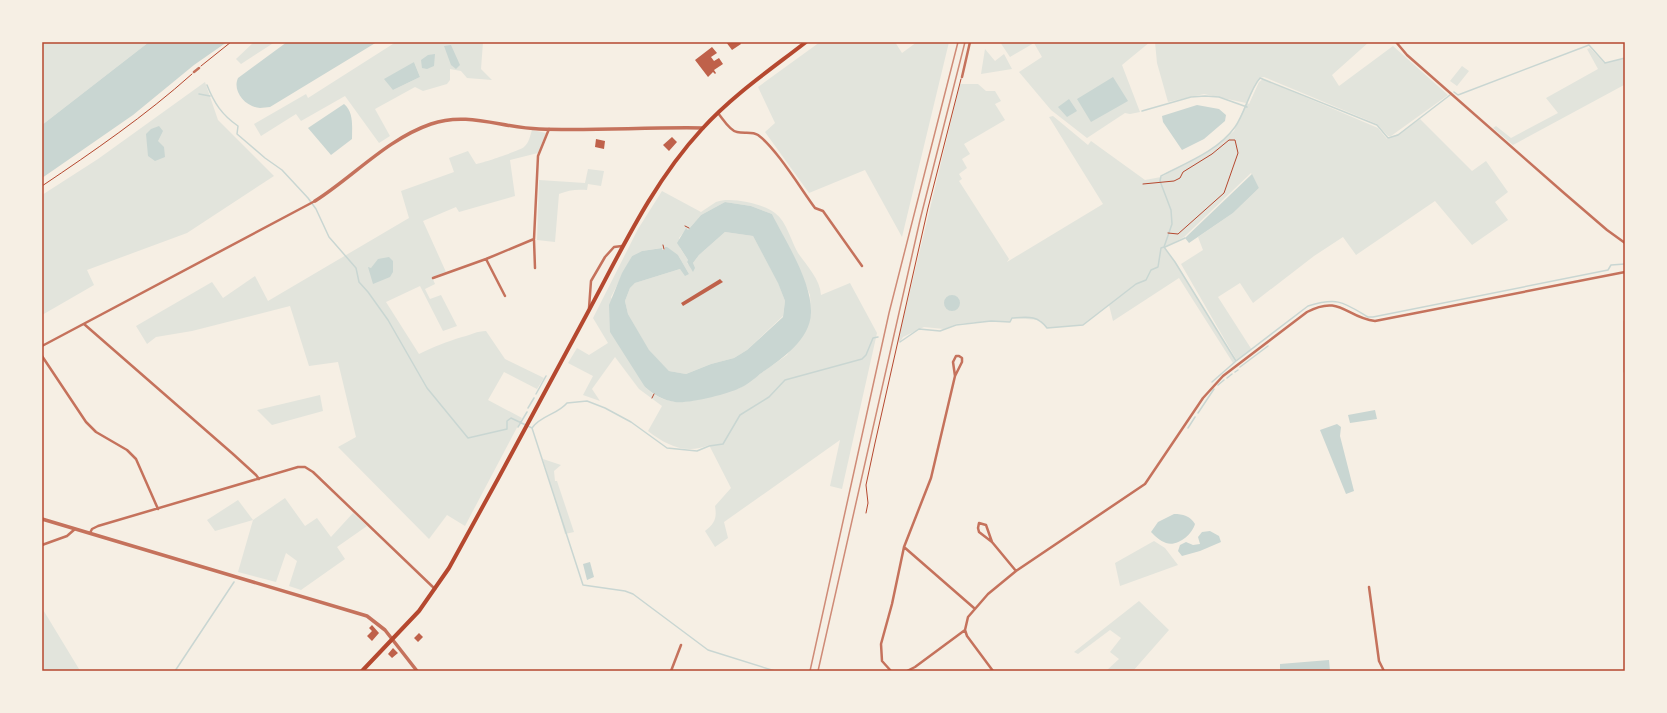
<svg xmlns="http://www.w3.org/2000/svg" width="1667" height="713" font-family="'Sofia Sans Condensed',sans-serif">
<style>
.green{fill:#e2e4dc;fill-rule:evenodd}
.water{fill:#c9d6d2}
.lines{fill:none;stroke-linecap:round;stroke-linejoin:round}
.stream{stroke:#c9d6d2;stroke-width:1.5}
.building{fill:#bf614a}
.path{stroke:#b5482f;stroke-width:1}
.minor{stroke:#c5725c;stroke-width:2.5}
.tertiary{stroke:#c5725c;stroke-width:3.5}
.primary{stroke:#b5482f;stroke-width:4}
.rail{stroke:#cf8b77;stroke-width:1.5}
.neatline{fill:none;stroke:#b5482f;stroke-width:1.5}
</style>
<rect width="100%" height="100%" fill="#f6efe4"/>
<path class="green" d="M 42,42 L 149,42 L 42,125 Z
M 254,42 L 275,42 L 241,64 L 236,59 Z
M 396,42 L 483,42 L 481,69 L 492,80 L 467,78 L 461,71 L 450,69 L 450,80 L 447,84 L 423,91 L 415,87 L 375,109 L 390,136 L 379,143 L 345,96 L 301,121 L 296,114 L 261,136 L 254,124 L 306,94 L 308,98 ZM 414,62 L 420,77 L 393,90 Z
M 820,42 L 895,42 L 902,53 L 917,42 L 949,42 L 902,237 L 865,170 L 809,193 L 765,132 L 775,123 L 758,87 Z
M 1000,42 L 1150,42 L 1122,65 L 1140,112 L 1130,114 L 1125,113 L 1087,138 L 1051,110 L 1019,72 L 1042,57 L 1034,43 L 1010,57 Z
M 1155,42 L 1369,42 L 1332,75 L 1339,86 L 1393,46 L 1448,95 L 1391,136 L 1388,136 L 1377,124 L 1264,77 L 1259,78 L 1247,103 L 1249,104 L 1259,82 L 1263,79 L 1378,128 L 1387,139 L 1400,133 L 1420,119 L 1472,171 L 1486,161 L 1508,192 L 1495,202 L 1508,220 L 1472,245 L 1435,201 L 1356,255 L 1343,237 L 1314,256 L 1253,303 L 1240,283 L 1218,297 L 1252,350 L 1237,361 L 1181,264 L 1203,250 L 1198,237 L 1233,213 L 1259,188 L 1251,173 L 1184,237 L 1164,248 L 1176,263 L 1236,361 L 1233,363 L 1179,278 L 1113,321 L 1109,305 L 1083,325 L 1047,328 L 1040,320 L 1012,318 L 1010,322 L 991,321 L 956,324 L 944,329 L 924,327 L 903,337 L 900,342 L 898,341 L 960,84 L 978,84 L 986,91 L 995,91 L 1001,101 L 995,104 L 1005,120 L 964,144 L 970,154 L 962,159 L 967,168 L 959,174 L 962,179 L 959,181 L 1009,259 L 1007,262 L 1103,204 L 1049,117 L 1053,116 L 1088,145 L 1091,141 L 1145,180 L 1161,177 L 1206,153 L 1226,138 L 1234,131 L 1246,103 L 1204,94 L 1168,102 L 1157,63 Z
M 1590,48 L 1604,63 L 1625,58 L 1625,86 L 1624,85 L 1513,145 L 1493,128 L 1496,126 L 1511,138 L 1558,113 L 1546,98 L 1598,69 L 1587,49 Z
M 985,49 L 995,61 L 1004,54 L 1012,69 L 981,74 Z
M 1462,66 L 1469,71 L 1457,86 L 1450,81 Z
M 205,82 L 218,120 L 274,176 L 187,233 L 87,270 L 94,285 L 42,315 L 42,195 L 98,159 Z
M 532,130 L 546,133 L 538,153 L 510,160 L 515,196 L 459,212 L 456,207 L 423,221 L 446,272 L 432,277 L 435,284 L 425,289 L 430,299 L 441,295 L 457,326 L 443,331 L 420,286 L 386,302 L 419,354 C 435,346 446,342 462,337 C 471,335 477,331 486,331 L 505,359 L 544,378 L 537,389 L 504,372 L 488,400 L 522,418 L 465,526 L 447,515 L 429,539 L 338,447 L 356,437 L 338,362 L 309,366 L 290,306 L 192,331 L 156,337 L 147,344 L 136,326 L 212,282 L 223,298 L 255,276 L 268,301 L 409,218 L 401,191 L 454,172 L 449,158 L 468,151 L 476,164 C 483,163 521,150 524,147 C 529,143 530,136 532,130 Z
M 588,169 L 604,171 L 601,186 L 588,184 L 587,190 C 577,189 568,190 559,194 L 555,242 L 537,240 L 539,180 L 585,183 Z
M 662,191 L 701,212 C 706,209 711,205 716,202 C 730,196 764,204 775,213 C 787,222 791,241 798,253 C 807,266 820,279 821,295 L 850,283 L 877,333 L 842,489 L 830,486 L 840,440 L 724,522 L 728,538 L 715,547 L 705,531 C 715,523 717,518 715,506 L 731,488 L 709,445 C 686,455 666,445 648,431 L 662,406 L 639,389 L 615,357 L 592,389 L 600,401 L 583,395 L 593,376 L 568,363 L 577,348 L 589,355 L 608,343 L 593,318 L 638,229 ZM 725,202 L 751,206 L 772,214 L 797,264 L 810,295 L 811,314 L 787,355 L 740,388 L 691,401 L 676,402 L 663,399 L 653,394 L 645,387 L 611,297 L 632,256 L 642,251 L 661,248 L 662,251 L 678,255 L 689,274 L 680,269 L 635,283 L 630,288 L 625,301 L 628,314 L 649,351 L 669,371 L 686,374 L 711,364 L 734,358 L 747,350 L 783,316 L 785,301 L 778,282 L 753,236 L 725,232 L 699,255 L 693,263 L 694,269 L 687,263 L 688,260 L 680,248 L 679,238 L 686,229 L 688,230 L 701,215 Z
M 320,395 L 323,411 L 272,425 L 257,410 Z
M 543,459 L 561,465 L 554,471 L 555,481 L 557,481 L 574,532 L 565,534 Z
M 285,498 L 305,526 L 317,518 L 331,537 L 353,513 L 367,526 L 337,547 L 345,559 L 301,590 L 289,586 L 297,561 L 286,553 L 276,582 L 238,572 L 253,520 L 215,531 L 207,520 L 238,500 L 253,520 Z
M 1154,541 L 1165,548 L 1178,565 L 1120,586 L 1115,563 Z
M 1139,601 L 1169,630 L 1133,671 L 1106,671 L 1119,659 L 1110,652 L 1121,638 L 1110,630 L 1078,654 L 1074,652 Z
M 42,608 L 79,669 L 81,671 L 42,671 Z"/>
<path class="water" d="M 149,42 L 227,42 L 194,65 L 133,115 L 42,178 L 42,125 Z
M 287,42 L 377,42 L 270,107 C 267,107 263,108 260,108 C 245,107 232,91 238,78 Z
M 451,45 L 460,65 L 456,69 L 451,65 L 444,46 Z
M 435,54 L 434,66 L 427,69 L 422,68 L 421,60 L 428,55 Z
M 414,62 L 420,77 L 393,90 L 384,79 Z
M 1113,77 L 1128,101 L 1091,122 L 1077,99 Z
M 1069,99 L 1077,111 L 1067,117 L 1058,107 Z
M 344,104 C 354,112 352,127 352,139 L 331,155 L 308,128 Z
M 1197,105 L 1219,109 L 1226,115 L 1225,121 L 1204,139 L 1182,150 L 1163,122 L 1162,116 Z
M 159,126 L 163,131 L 158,141 L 164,147 L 165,157 L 155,161 L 148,156 L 146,134 L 151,129 Z
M 1252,174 L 1259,188 L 1233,213 L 1189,243 L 1185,238 Z
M 725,202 L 751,206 L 772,214 C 786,242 812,282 811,313 C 810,341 780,360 760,374 C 754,379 747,385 740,388 C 728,394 688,404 675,402 C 663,400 654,395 645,387 L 610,332 L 609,305 L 622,273 L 632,256 L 642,251 L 662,248 L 662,250 L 665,250 L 665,247 L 667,247 L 678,255 L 689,274 L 685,276 L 680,269 L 635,283 L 630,288 L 625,301 L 628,314 L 649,350 L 669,371 L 686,374 L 711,364 L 734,358 L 747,350 L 783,317 L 785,301 L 778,283 L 753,236 L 725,232 L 699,255 L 693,263 L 695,268 L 693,272 L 687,262 L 688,260 L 677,243 L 686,228 L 688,230 L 701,215 Z
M 389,257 L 393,261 L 393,272 L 390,277 L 373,284 L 368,267 L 371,268 L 378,259 Z
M944 303a8 8 0 1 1 16 0a8 8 0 1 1-16 0Z
M 1375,410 L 1377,419 L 1350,423 L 1348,415 Z
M 1337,424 L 1341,427 L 1340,436 L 1354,491 L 1346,494 L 1320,430 Z
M 1174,514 C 1183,514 1190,516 1195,524 C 1192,535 1177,547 1166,543 C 1160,541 1155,536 1151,532 L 1158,522 Z
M 1210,531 L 1219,536 L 1221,542 L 1200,551 L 1182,556 L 1178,551 L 1180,545 L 1186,542 L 1193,545 L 1200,544 L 1198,537 L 1202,532 Z
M 590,562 L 594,577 L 587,580 L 583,564 Z
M 1329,660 L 1330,671 L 1280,671 L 1280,664 Z"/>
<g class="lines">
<path class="stream" d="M 207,85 C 214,103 222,115 238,126 L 237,134 L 265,158 L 282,170 L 308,198 L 316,209 L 329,237 L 356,268 L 359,282 L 368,292 L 388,320 L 427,388 L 468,438 L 507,429 L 507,421 L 511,418 L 532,428 C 541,415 557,415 567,403 L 587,401 L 605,408 L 631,422 L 667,448 L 697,451 L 709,446 L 723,444 L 740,415 L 769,397 L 785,380 L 862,359 L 866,355 L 873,338 L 878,337
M 1454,92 L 1458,95 L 1589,45 L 1605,63 L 1625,58
M 199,94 L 210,96
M 1142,111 L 1191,97 L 1205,96 L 1219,97 L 1247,107
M 1164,247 L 1175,262 L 1236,361 L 1308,306 C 1338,297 1343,302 1368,317 L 1373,317 L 1608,270 L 1611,265 L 1625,264
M 1165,247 L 1185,238
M 900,342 L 919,329 L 940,331 L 956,325 L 991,321 L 1010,322 L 1012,318 C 1028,317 1037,315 1047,328 L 1083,325 L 1136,284 L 1146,280 L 1151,270 L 1158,267 L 1161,248 L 1164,247 L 1172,224 L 1171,210 L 1160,181 L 1161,176 C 1186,163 1218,151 1235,127 C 1245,113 1250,89 1260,78 L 1377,125 L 1388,138 L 1398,135 L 1450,95
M 1240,367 L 1268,346
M 1235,372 L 1238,370
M 1227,378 L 1232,374
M 1212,382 L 1236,361
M 1218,385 L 1224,380
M 536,394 L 546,376
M 528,408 L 534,398
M 1198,413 L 1214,389
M 518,427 L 527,412
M 532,428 L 583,585 L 625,591 L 633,594 L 708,650 L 775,671
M 1188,428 L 1195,417
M 175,671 L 234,582"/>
</g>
<path class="building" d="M 726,42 L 740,42 L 741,44 L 732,50 Z
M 712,47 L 717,53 L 711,57 L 714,61 L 719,58 L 723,64 L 714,70 L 716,73 L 715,74 L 713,72 L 708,77 L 695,60 Z
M 672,137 L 677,142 L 669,151 L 663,145 Z
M 596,139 L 605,141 L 604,149 L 595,147 Z
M 720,279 L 723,282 L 683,306 L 681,303 Z
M 372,625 L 379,633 L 372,641 L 367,636 L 372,631 L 369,628 Z
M 419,633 L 423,637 L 418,642 L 414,638 Z
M 393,648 L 398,653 L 392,658 L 388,654 Z"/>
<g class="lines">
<path class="path" d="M 201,66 L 231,42
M 1143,184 L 1174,181 L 1180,178 L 1183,172 L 1212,154 L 1229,140 L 1235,140 L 1238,153 L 1224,193 L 1178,234 L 1168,233
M 42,186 C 94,151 145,116 192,74
M 685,226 L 689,228
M 663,245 L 664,249
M 652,398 L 654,394
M 866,513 L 868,503 L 866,485 L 875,443 L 928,208 L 961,79"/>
<path class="minor" d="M 1396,42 L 1407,55 L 1564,193 L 1607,230 L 1625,243
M 194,72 L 199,68
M 962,77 L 970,42
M 718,113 C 723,119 730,131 737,132 C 744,134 752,131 758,135 C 776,148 801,189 815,208 L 823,211 L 862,266
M 534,240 L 535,268
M 433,278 L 486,259
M 505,296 L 486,259 L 534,239 L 538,156 L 549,129
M 589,308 L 591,281 L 605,257 L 614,247 L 622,246
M 1625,321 L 1625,372
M 84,324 L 233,454 L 256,475 L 259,479
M 42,346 L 315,201
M 42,356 L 86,422 L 96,432 L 127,450 L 136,459 L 158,509
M 90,533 L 92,529 L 98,526 L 298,467 L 305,467 L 313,472 L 435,589
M 992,542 L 986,525 L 979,523 L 978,528 L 979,532 L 992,542 L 1016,571
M 42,545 L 67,536 L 75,529
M 904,547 L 974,608
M 1369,587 L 1379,661 L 1384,671
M 671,671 L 681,645
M 891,671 L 882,661 L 881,644 L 892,604 L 904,547 L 931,478 L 955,376 L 962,362 L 962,358 L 959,356 L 956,356 L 953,362 L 955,376
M 907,671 L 915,667 L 965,630
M 993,671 L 967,636 L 965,630 L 968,617 L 988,594 L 1016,571 L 1145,484 L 1203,398 L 1223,376 L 1307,312 C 1341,294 1346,318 1375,321 L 1625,272"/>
<path class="tertiary" d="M 315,201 C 353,177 387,139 431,124 C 467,111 502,128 539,129 C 593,131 648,127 703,128
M 42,519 L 367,616 L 385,630 L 417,671"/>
<path class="primary" d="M 362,671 L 419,611 L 449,568 C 496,483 542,398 588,312 C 622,249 653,182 702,129 C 733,95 770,70 806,42"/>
<path class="rail" d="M 810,671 L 889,313 L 958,42
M 818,671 L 920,220 L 965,42"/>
</g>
<rect width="1667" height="713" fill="none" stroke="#f6efe4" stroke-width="86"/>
<rect x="43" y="43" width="1581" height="627" class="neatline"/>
</svg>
